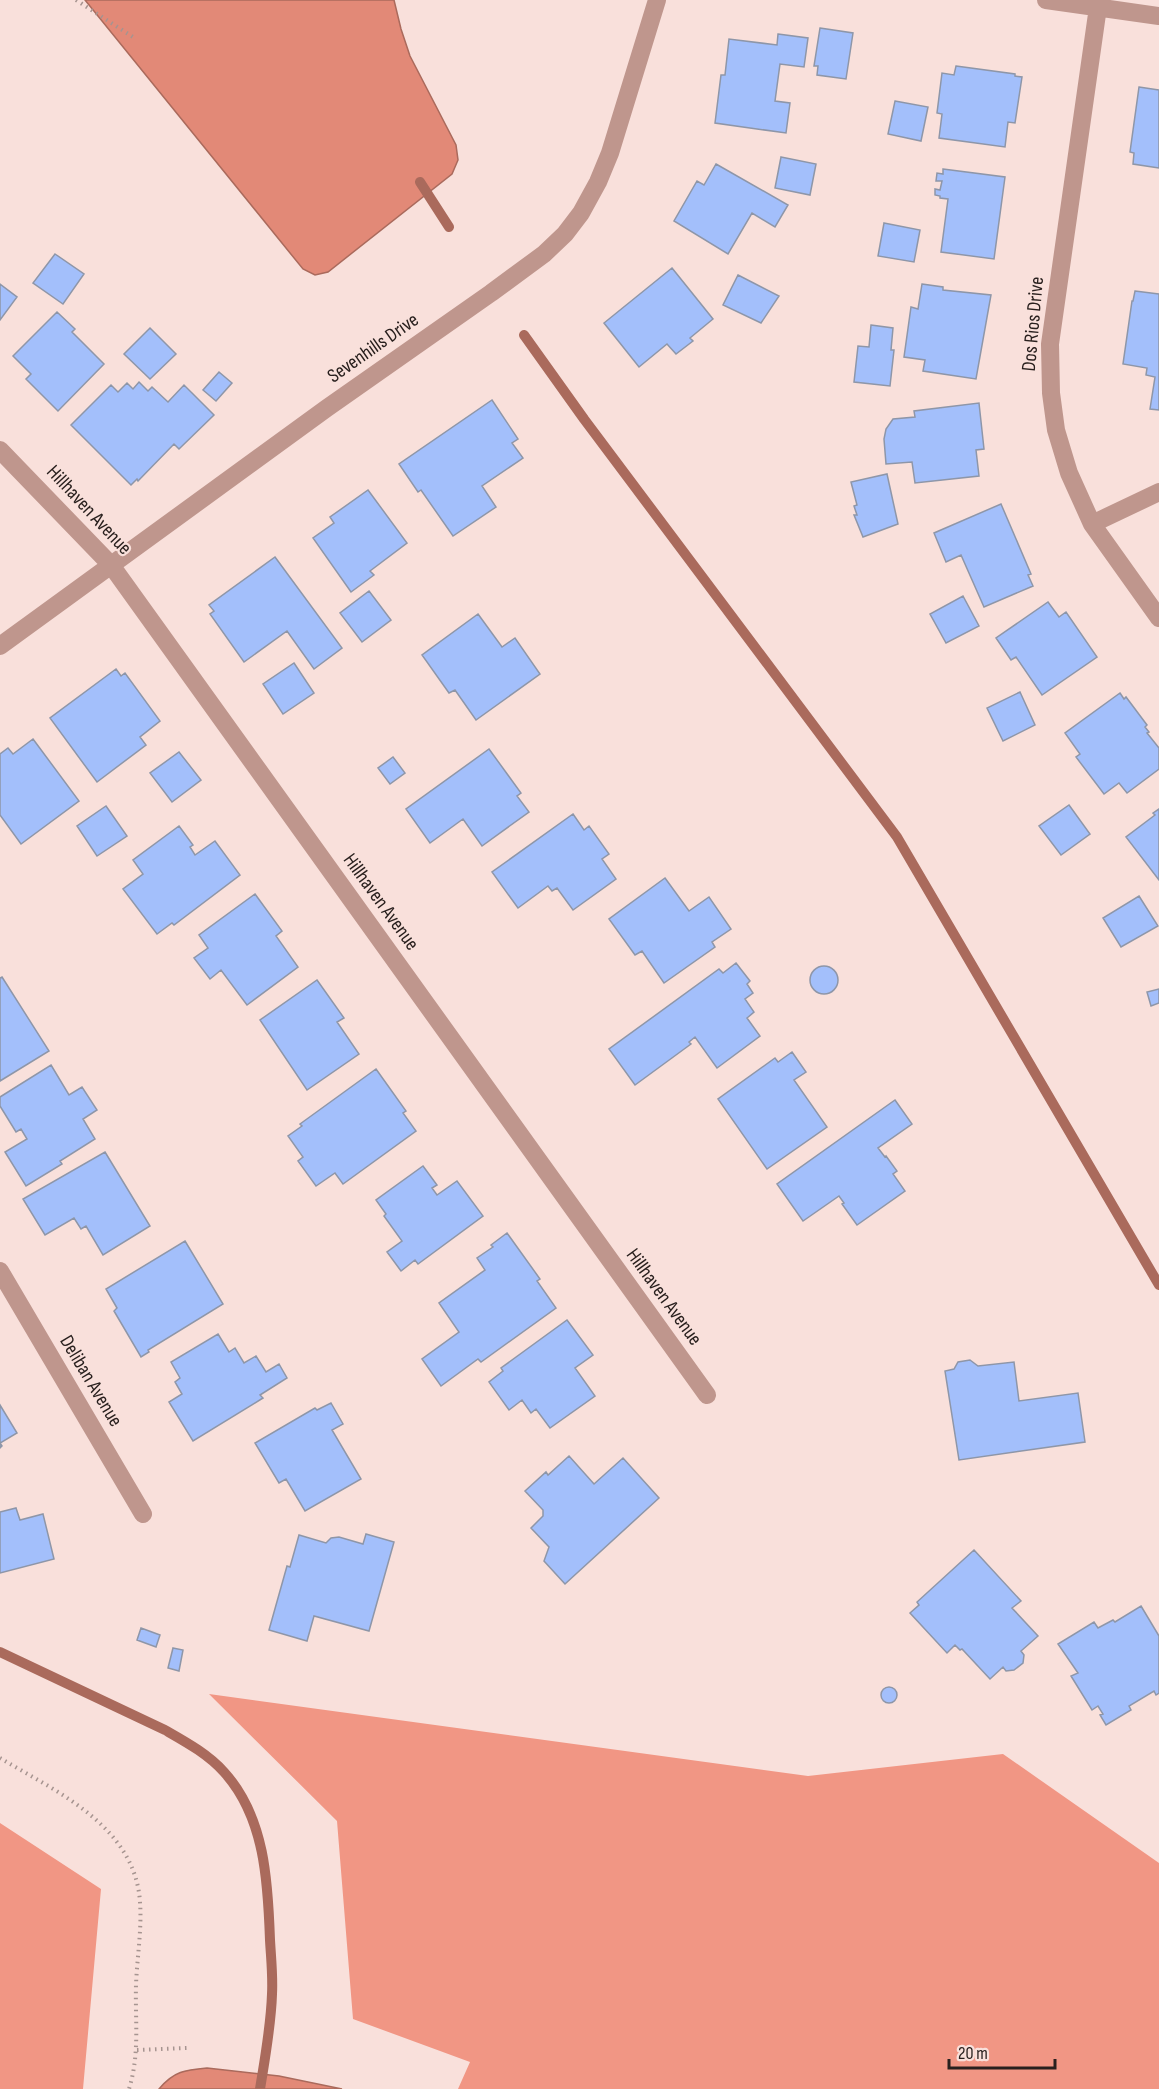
<svg xmlns="http://www.w3.org/2000/svg" width="1159" height="2089" font-family="'Sofia Sans Condensed',sans-serif">
<style>
.forest{fill:#f19684}
.water{fill:#e28977;stroke:#aa6a5c;stroke-width:1.5}
.lines{fill:none;stroke-linecap:round;stroke-linejoin:round}
.stream{stroke:#aa6a5c;stroke-width:10}
.building{fill:#a3bffb;stroke:#8e96a8;stroke-width:1.5}
.path{stroke:#a69490;stroke-width:4;stroke-dasharray:1.5 4.5;stroke-linecap:butt}
.street{stroke:#bf968d;stroke-width:18}
.labels{text-anchor:middle;dominant-baseline:central;stroke-width:4.5;stroke-linejoin:round;paint-order:stroke}
.street-label{font-size:20px;fill:#29201e;stroke:#f9e0db}
</style>
<rect width="100%" height="100%" fill="#f9e0db"/>
<path class="forest" d="M 209,1694 L 808,1776 L 1003,1754 L 1159,1863 L 1159,2089 L 458,2089 L 470,2062 L 353,2019 L 337,1821 Z
M 0,1823 L 101,1889 L 83,2089 L 0,2089 Z"/>
<path class="water" d="M 85,0 L 394,0 L 401,29 L 410,56 L 456,145 L 458,160 L 452,174 L 328,272 L 315,275 L 303,269 Z
M 207,2068 L 279,2076 L 342,2089 L 159,2089 C 174,2071 185,2070 207,2068 Z"/>
<g class="lines">
<path class="stream" d="M 420,182 L 449,227
M 524,335 L 584,419 L 897,837 L 1159,1285
M 0,1652 L 165,1730 C 186,1742 208,1754 224,1772 C 265,1817 268,1882 270,1940 C 271,1958 273,1976 272,1994 C 271,2026 265,2058 260,2089"/>
</g>
<path class="building" d="M 820,28 L 853,33 L 846,79 L 817,75 L 818,66 L 814,66 Z
M 778,34 L 808,38 L 804,67 L 780,64 L 775,101 L 790,103 L 786,133 L 715,123 L 721,75 L 725,75 L 729,39 L 777,45 Z
M 956,66 L 1015,74 L 1015,76 L 1022,77 L 1015,123 L 1008,122 L 1005,147 L 939,138 L 942,114 L 937,113 L 942,73 L 954,75 Z
M 1139,87 L 1159,90 L 1159,168 L 1133,164 L 1134,153 L 1130,152 Z
M 895,101 L 928,107 L 921,141 L 888,134 Z
M 781,157 L 816,164 L 810,195 L 775,188 Z
M 716,164 L 788,205 L 775,227 L 752,213 L 728,254 L 674,221 L 697,181 L 704,185 Z
M 943,169 L 1005,177 L 994,259 L 941,252 L 948,199 L 940,198 L 940,196 L 935,195 L 935,189 L 940,190 L 942,181 L 936,181 L 937,173 L 943,174 Z
M 884,223 L 920,230 L 914,262 L 878,256 Z
M 55,254 L 84,274 L 63,304 L 33,283 Z
M 672,268 L 713,319 L 690,338 L 693,341 L 676,354 L 667,344 L 639,367 L 604,323 Z
M 738,275 L 779,296 L 761,323 L 723,305 Z
M 0,284 L 17,297 L 0,320 Z
M 922,284 L 943,287 L 943,290 L 991,295 L 976,379 L 923,371 L 925,360 L 904,357 L 911,307 L 918,309 Z
M 1135,291 L 1159,294 L 1159,410 L 1150,409 L 1155,377 L 1146,375 L 1147,368 L 1123,364 L 1132,301 L 1133,301 Z
M 57,312 L 75,329 L 72,332 L 104,364 L 58,411 L 26,379 L 31,374 L 13,356 Z
M 871,325 L 893,328 L 891,350 L 894,350 L 890,386 L 854,382 L 858,346 L 869,347 Z
M 150,328 L 176,354 L 150,379 L 124,354 Z
M 219,372 L 232,383 L 216,401 L 203,390 Z
M 139,382 L 148,391 L 152,387 L 168,402 L 184,385 L 214,415 L 179,449 L 174,444 L 138,481 L 137,479 L 131,485 L 71,425 L 111,385 L 118,392 L 127,383 L 133,389 Z
M 492,400 L 518,439 L 512,443 L 523,458 L 482,486 L 496,507 L 453,536 L 421,490 L 418,492 L 399,464 Z
M 979,403 L 984,449 L 976,450 L 979,476 L 915,483 L 912,462 L 886,464 L 884,439 L 886,429 L 893,419 L 915,417 L 914,411 Z
M 887,474 L 898,524 L 863,537 L 854,515 L 857,515 L 854,506 L 857,505 L 851,482 Z
M 368,490 L 407,543 L 370,571 L 374,575 L 351,592 L 313,538 L 334,523 L 330,517 Z
M 1001,504 L 1031,574 L 1028,575 L 1033,586 L 984,607 L 961,555 L 946,562 L 934,533 Z
M 275,557 L 342,648 L 314,669 L 287,631 L 244,662 L 210,614 L 214,611 L 209,605 Z
M 369,591 L 391,620 L 362,642 L 340,613 Z
M 963,596 L 979,626 L 946,643 L 930,614 Z
M 1048,602 L 1059,617 L 1066,612 L 1097,657 L 1042,695 L 1016,657 L 1011,660 L 996,638 Z
M 478,614 L 502,647 L 515,638 L 540,674 L 476,720 L 455,690 L 449,693 L 422,655 Z
M 294,663 L 314,693 L 283,714 L 263,684 Z
M 116,669 L 121,676 L 125,673 L 160,721 L 140,737 L 146,745 L 97,782 L 50,718 Z
M 1020,692 L 1035,725 L 1003,741 L 987,708 Z
M 1120,693 L 1124,699 L 1126,697 L 1147,725 L 1145,727 L 1149,732 L 1147,733 L 1159,748 L 1159,769 L 1127,793 L 1119,783 L 1104,794 L 1076,757 L 1080,754 L 1065,733 Z
M 33,739 L 79,801 L 21,844 L 0,815 L 0,754 L 8,748 L 13,754 Z
M 489,749 L 521,793 L 517,796 L 529,812 L 482,846 L 463,819 L 430,843 L 406,809 Z
M 179,752 L 201,780 L 172,802 L 150,773 Z
M 393,757 L 405,773 L 390,784 L 378,768 Z
M 1069,805 L 1090,834 L 1061,855 L 1039,826 Z
M 106,806 L 127,836 L 97,856 L 77,826 Z
M 1159,809 L 1159,880 L 1126,837 L 1155,815 L 1153,813 Z
M 573,814 L 584,830 L 589,826 L 609,854 L 602,859 L 616,879 L 573,910 L 557,888 L 552,891 L 548,886 L 518,908 L 492,872 Z
M 179,826 L 193,845 L 190,847 L 195,855 L 215,841 L 240,875 L 174,925 L 172,923 L 157,934 L 123,889 L 143,874 L 133,860 Z
M 665,878 L 689,911 L 709,897 L 731,929 L 712,942 L 715,947 L 664,983 L 642,951 L 635,955 L 609,919 Z
M 255,894 L 282,931 L 276,936 L 298,967 L 247,1005 L 221,970 L 210,979 L 194,958 L 208,948 L 199,935 Z
M 1139,896 L 1158,926 L 1121,947 L 1103,918 Z
M 736,963 L 750,981 L 747,984 L 753,993 L 745,999 L 754,1012 L 747,1018 L 760,1036 L 717,1068 L 695,1037 L 689,1042 L 691,1044 L 635,1085 L 609,1049 L 719,969 L 723,973 Z
M810 980a14 14 0 1 1 28 0a14 14 0 1 1-28 0Z
M 2,977 L 49,1051 L 0,1081 L 0,978 Z
M 317,980 L 344,1018 L 337,1022 L 359,1054 L 307,1090 L 260,1020 Z
M 1159,989 L 1159,1003 L 1151,1006 L 1147,992 Z
M 792,1052 L 806,1072 L 794,1080 L 827,1127 L 767,1169 L 718,1099 L 775,1058 L 778,1062 Z
M 51,1065 L 69,1095 L 82,1087 L 97,1110 L 83,1119 L 95,1139 L 60,1161 L 62,1164 L 26,1186 L 5,1152 L 27,1139 L 21,1129 L 16,1132 L 0,1106 L 0,1097 Z
M 376,1069 L 406,1111 L 403,1113 L 416,1131 L 343,1184 L 335,1173 L 316,1186 L 298,1161 L 303,1157 L 288,1136 L 302,1126 L 300,1124 Z
M 895,1100 L 912,1124 L 878,1148 L 885,1157 L 886,1156 L 897,1171 L 893,1174 L 905,1191 L 857,1225 L 842,1204 L 844,1203 L 839,1196 L 803,1221 L 777,1184 Z
M 105,1152 L 150,1226 L 103,1255 L 86,1226 L 81,1229 L 74,1218 L 45,1235 L 23,1199 Z
M 423,1166 L 437,1185 L 432,1188 L 437,1195 L 457,1181 L 483,1216 L 418,1264 L 415,1260 L 401,1271 L 387,1252 L 402,1241 L 384,1216 L 386,1214 L 376,1200 Z
M 507,1233 L 540,1279 L 537,1281 L 556,1308 L 481,1362 L 478,1359 L 441,1386 L 422,1359 L 459,1332 L 439,1303 L 485,1270 L 477,1258 L 493,1247 L 491,1245 Z
M 185,1241 L 223,1304 L 148,1350 L 149,1352 L 141,1357 L 114,1311 L 117,1308 L 106,1289 Z
M 567,1320 L 593,1355 L 575,1368 L 595,1396 L 550,1428 L 536,1409 L 531,1413 L 522,1400 L 509,1410 L 489,1382 L 503,1371 L 501,1368 Z
M 218,1334 L 229,1352 L 235,1348 L 244,1363 L 256,1356 L 266,1372 L 279,1364 L 287,1378 L 260,1395 L 263,1398 L 193,1441 L 169,1402 L 182,1394 L 175,1382 L 180,1378 L 171,1362 Z
M 970,1360 L 978,1366 L 1014,1362 L 1019,1401 L 1078,1393 L 1085,1442 L 959,1460 L 945,1371 L 954,1369 L 958,1362 Z
M 331,1403 L 343,1424 L 332,1430 L 361,1479 L 305,1511 L 286,1479 L 279,1483 L 255,1443 L 315,1408 L 317,1410 Z
M 0,1405 L 17,1433 L 0,1443 L 2,1446 L 0,1448 Z
M 569,1456 L 594,1484 L 623,1458 L 659,1498 L 565,1584 L 544,1561 L 549,1547 L 531,1528 L 543,1516 L 543,1510 L 525,1491 L 546,1472 L 548,1475 Z
M 16,1508 L 20,1520 L 43,1514 L 54,1559 L 0,1573 L 0,1512 Z
M 366,1534 L 394,1542 L 369,1631 L 314,1616 L 307,1641 L 269,1630 L 287,1566 L 290,1567 L 299,1535 L 326,1543 L 331,1538 L 339,1537 L 363,1544 Z
M 974,1550 L 1021,1601 L 1012,1608 L 1038,1636 L 1021,1651 L 1024,1655 L 1023,1663 L 1014,1670 L 1006,1671 L 1003,1667 L 990,1679 L 962,1649 L 960,1650 L 955,1645 L 947,1653 L 910,1613 L 919,1605 L 917,1602 Z
M 1141,1606 L 1159,1636 L 1159,1693 L 1156,1695 L 1154,1691 L 1129,1706 L 1131,1710 L 1106,1725 L 1100,1715 L 1103,1714 L 1098,1706 L 1092,1710 L 1071,1676 L 1078,1673 L 1058,1644 L 1094,1622 L 1098,1628 L 1113,1620 L 1115,1622 Z
M 141,1628 L 160,1635 L 156,1647 L 137,1640 Z
M 173,1648 L 183,1650 L 179,1671 L 168,1668 Z
M881 1695a8 8 0 1 1 16 0a8 8 0 1 1-16 0Z"/>
<g class="lines">
<path class="path" d="M 76,0 L 136,39
M 0,1758 C 57,1792 135,1826 140,1902 C 142,1929 137,1958 136,1985 C 135,2020 140,2054 129,2089
M 137,2050 L 188,2048"/>
<path class="street" d="M 1046,0 L 1159,16
M 1098,7 L 1050,344 L 1051,393 L 1056,430 L 1069,473 L 1092,524 L 1159,618
M 0,450 L 111,565 L 707,1395
M 1092,524 L 1159,492
M 0,646 L 327,408 L 491,293 L 544,254 L 565,234 L 581,213 L 598,182 L 610,153 L 657,0
M 0,1271 L 143,1514"/>
</g>
<g class="labels">
<g class="street-label">
<text transform="translate(1033 324) rotate(-85)">Dos Rios Drive</text>
<text transform="translate(373 348) rotate(-35)">Sevenhills Drive</text>
<text transform="translate(89 510) rotate(47)">Hillhaven Avenue</text>
<text transform="translate(381 902) rotate(54)">Hillhaven Avenue</text>
<text transform="translate(664 1297) rotate(54)">Hillhaven Avenue</text>
<text transform="translate(91 1381) rotate(59)">Deliban Avenue</text>
</g>
</g>
<path d="M949 2059v9h106v-9" fill="none" stroke="#29201e" stroke-width="3"/>
<text x="958" y="2059" font-size="18" fill="#29201e" stroke="#f9e0db" stroke-width="4.5" paint-order="stroke">20 m</text>
</svg>
